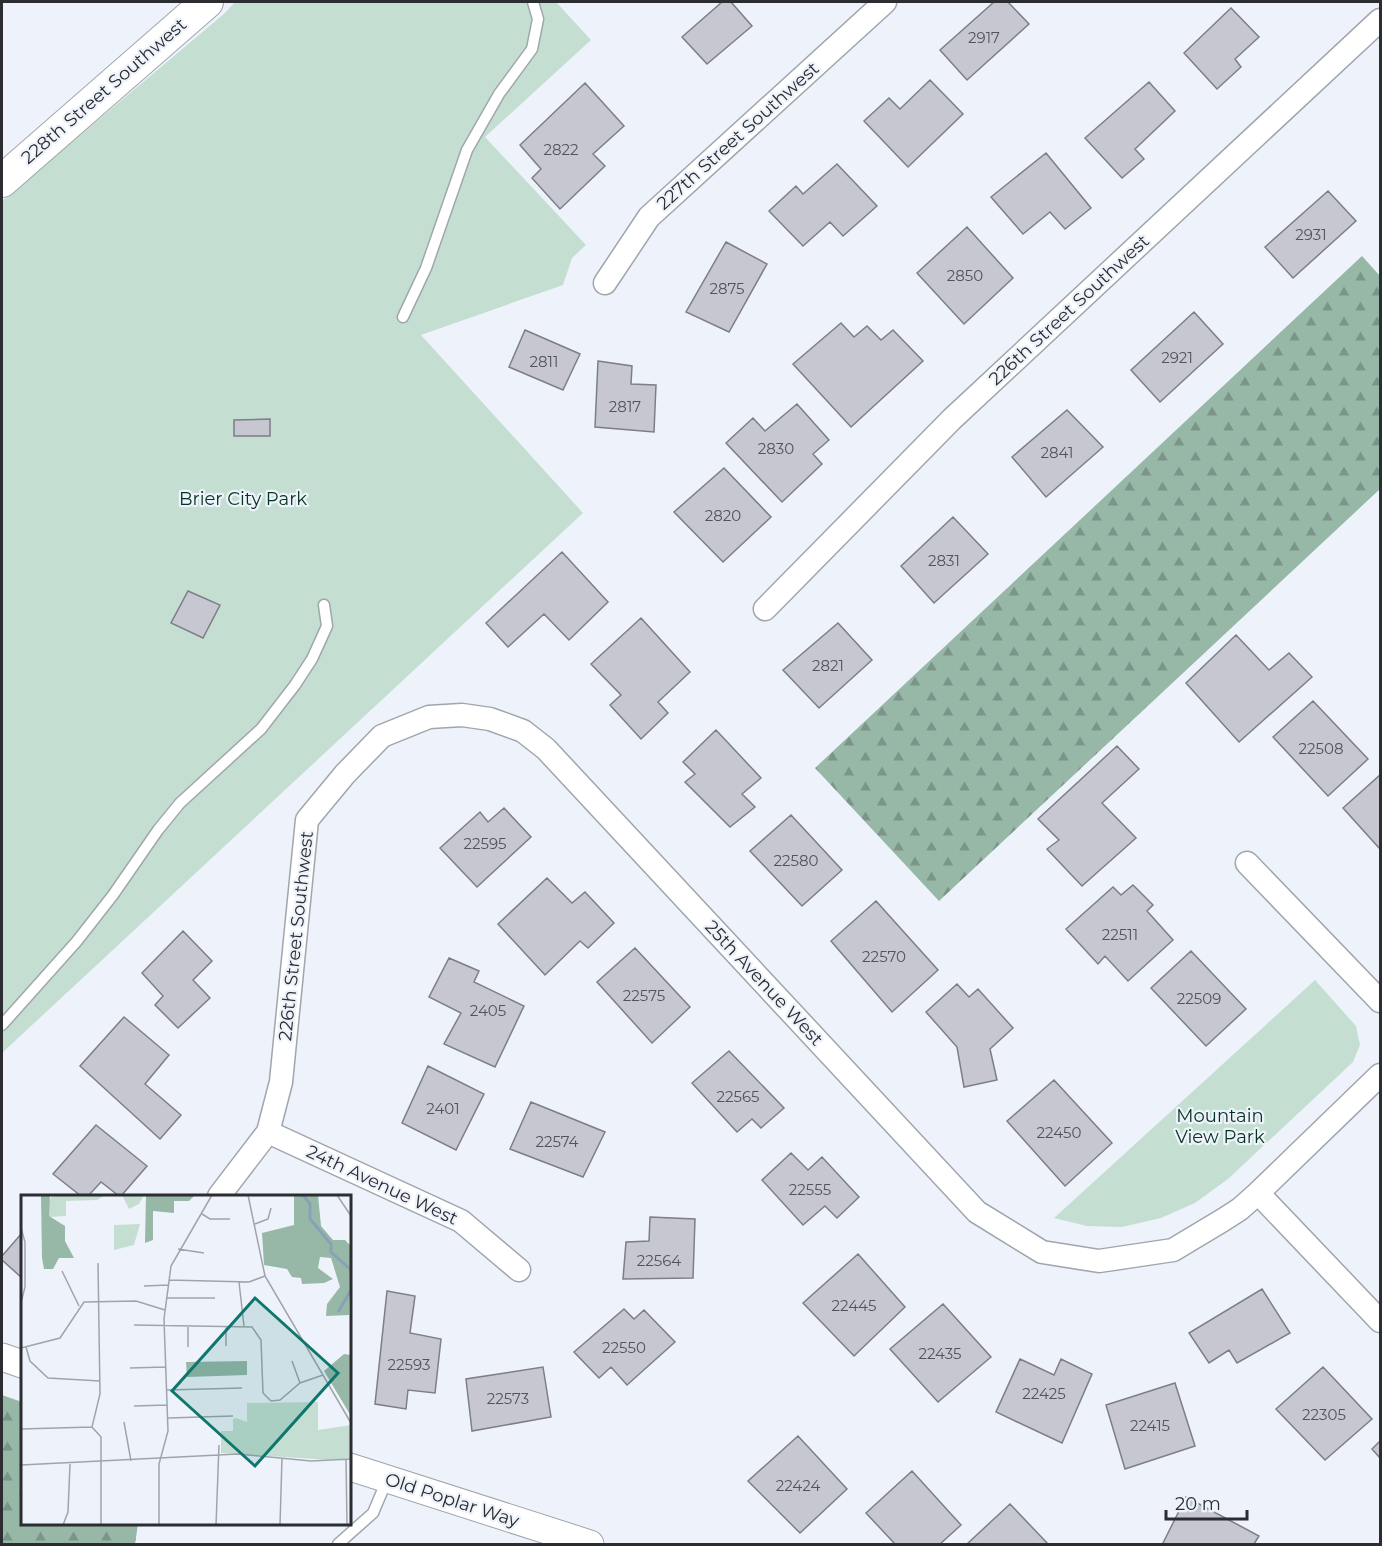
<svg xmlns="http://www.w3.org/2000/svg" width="1382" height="1546" font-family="Montserrat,sans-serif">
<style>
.green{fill:#c4dfd1}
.forest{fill:url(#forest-firs)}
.building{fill:#c6c7d0;stroke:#7d7e86;stroke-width:1.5}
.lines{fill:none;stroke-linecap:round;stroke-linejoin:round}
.service-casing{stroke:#a0a6ad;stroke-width:13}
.minor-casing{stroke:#a0a6ad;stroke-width:25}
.tertiary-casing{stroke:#a0a6ad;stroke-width:29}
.secondary-casing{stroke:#a0a6ad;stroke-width:34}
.service{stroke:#fff;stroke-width:10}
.minor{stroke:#fff;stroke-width:22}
.tertiary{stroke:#fff;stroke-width:27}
.secondary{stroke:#fff;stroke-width:32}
.labels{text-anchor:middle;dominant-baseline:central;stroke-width:4.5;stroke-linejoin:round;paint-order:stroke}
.number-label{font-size:15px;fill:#525458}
.street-label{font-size:18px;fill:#2b2d30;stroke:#eef3fb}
.park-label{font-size:18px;fill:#053322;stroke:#eef3fb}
.inset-river{fill:none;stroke:#87a2b6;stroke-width:3}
.inset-road{fill:none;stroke:#a0a4aa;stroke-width:1.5}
.view{fill:#0f766e;fill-opacity:0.15;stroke:#0f766e;stroke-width:3}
.inset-edge{fill:none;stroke:#2b2d30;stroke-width:3}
</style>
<defs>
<pattern id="forest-firs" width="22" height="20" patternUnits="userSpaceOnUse" patternTransform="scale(1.5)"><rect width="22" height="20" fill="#97b7a7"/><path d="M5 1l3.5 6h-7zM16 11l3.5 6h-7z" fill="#7b9588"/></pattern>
</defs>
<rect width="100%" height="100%" fill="#eef3fb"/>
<path class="green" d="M 235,2 L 556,2 L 591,40 L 485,137 L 586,245 L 572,258 L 563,285 L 421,335 L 583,513 L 2,1053 L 2,201 L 225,13 Z
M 1315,980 L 1356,1026 L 1360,1045 L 1353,1062 L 1228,1179 L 1195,1203 L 1161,1218 L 1122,1227 L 1087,1226 L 1054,1218 Z"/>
<path class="forest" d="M 1362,256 L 1380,276 L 1380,489 L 939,901 L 815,768 Z
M 2,1395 L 22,1402 L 22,1524 L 138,1524 L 135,1544 L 2,1544 Z"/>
<path class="building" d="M 722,2 L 731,2 L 752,26 L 707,64 L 682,37 Z
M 994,2 L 1008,2 L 1029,24 L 967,80 L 940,50 Z
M 1231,8 L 1259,37 L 1235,59 L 1241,67 L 1217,89 L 1184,53 Z
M 930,80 L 963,114 L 908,167 L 864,121 L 889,98 L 900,109 Z
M 1149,82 L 1175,111 L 1135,149 L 1144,159 L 1122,178 L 1085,138 Z
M 585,83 L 624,126 L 593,154 L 605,166 L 560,209 L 532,178 L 541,169 L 520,145 Z
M 1046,153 L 1091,208 L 1065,229 L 1050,212 L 1023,234 L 991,197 Z
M 837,164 L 877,206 L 843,236 L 830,222 L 803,246 L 769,211 L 796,186 L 803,194 Z
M 1328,191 L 1356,221 L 1293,278 L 1265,247 Z
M 967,227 L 1013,278 L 964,324 L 917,273 Z
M 726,242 L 767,264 L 729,332 L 686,312 Z
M 1194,312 L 1223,344 L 1160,402 L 1131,370 Z
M 841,323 L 854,337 L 867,326 L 881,340 L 893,330 L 923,361 L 851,427 L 793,364 Z
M 525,330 L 580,354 L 563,390 L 509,367 Z
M 598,361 L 632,366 L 631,384 L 656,385 L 654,432 L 595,427 Z
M 797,404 L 829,440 L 813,454 L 822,464 L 782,502 L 726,443 L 753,418 L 765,431 Z
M 1067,410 L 1103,447 L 1046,497 L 1012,457 Z
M 270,419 L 270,436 L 234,436 L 234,420 Z
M 724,468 L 771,517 L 723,562 L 674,512 Z
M 953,517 L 988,554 L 934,603 L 901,566 Z
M 562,552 L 608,602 L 569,640 L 544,614 L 508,647 L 486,623 Z
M 188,591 L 220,605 L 203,638 L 171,623 Z
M 641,618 L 690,672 L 658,702 L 668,713 L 641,739 L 610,705 L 621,695 L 591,664 Z
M 838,623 L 872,660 L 819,708 L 783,670 Z
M 1236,635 L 1269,670 L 1289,653 L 1312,677 L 1239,742 L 1186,683 Z
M 1313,701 L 1368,759 L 1328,796 L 1273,737 Z
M 716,730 L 761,778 L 742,794 L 755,807 L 730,827 L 685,782 L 695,774 L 683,762 Z
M 1117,746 L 1139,769 L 1102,803 L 1136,838 L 1082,886 L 1047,849 L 1059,840 L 1038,819 Z
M 1380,775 L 1380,849 L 1343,808 Z
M 504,808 L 531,837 L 477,887 L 440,848 L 480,812 L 488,822 Z
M 791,815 L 842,870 L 802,906 L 750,851 Z
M 547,878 L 572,903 L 585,892 L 614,923 L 588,948 L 580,941 L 545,975 L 498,924 Z
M 1133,885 L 1153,905 L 1147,911 L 1173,940 L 1128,981 L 1105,956 L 1098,964 L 1066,929 L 1113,887 L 1121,895 Z
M 876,901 L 938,970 L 892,1012 L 831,941 Z
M 183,931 L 212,961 L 193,980 L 210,998 L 178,1028 L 155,1005 L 163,996 L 142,973 Z
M 635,948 L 690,1007 L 652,1043 L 597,982 Z
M 1191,951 L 1246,1009 L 1206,1046 L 1151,988 Z
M 449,958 L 479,971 L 474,982 L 524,1006 L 495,1067 L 444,1044 L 461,1013 L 429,997 Z
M 957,984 L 969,997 L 978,989 L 1013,1028 L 990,1049 L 997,1080 L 964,1087 L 957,1047 L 926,1012 Z
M 124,1017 L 169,1055 L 145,1084 L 181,1115 L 160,1139 L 80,1066 Z
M 729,1051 L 784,1108 L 761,1128 L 752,1119 L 737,1132 L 692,1083 Z
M 428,1066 L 484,1094 L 456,1150 L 402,1123 Z
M 1054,1080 L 1112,1143 L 1065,1186 L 1007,1121 Z
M 531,1102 L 605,1132 L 583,1177 L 510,1149 Z
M 96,1125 L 147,1166 L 121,1196 L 119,1196 L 101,1182 L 88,1196 L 81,1196 L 53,1174 Z
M 791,1153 L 808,1170 L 822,1157 L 859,1197 L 837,1218 L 825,1206 L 803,1225 L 762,1180 Z
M 650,1217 L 695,1219 L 693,1278 L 623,1279 L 626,1242 L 649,1241 Z
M 22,1233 L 22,1278 L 2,1260 L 2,1256 Z
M 858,1254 L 905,1307 L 854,1356 L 803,1303 Z
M 1262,1289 L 1290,1333 L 1237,1363 L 1229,1350 L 1209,1363 L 1189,1333 Z
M 387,1291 L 415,1296 L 410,1333 L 441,1339 L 435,1393 L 408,1390 L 406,1409 L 375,1404 Z
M 943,1304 L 991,1357 L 938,1402 L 890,1349 Z
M 624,1309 L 634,1319 L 644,1310 L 675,1342 L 627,1385 L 611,1367 L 599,1378 L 574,1352 Z
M 1020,1359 L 1054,1375 L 1061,1359 L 1092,1374 L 1062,1443 L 996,1412 Z
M 543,1367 L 551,1417 L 472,1431 L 466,1379 Z
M 1323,1367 L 1372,1419 L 1325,1460 L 1276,1409 Z
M 1175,1383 L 1195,1446 L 1125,1469 L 1106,1405 Z
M 798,1436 L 847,1489 L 800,1533 L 748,1481 Z
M 1380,1441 L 1380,1458 L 1372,1449 Z
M 912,1471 L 961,1525 L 940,1544 L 895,1544 L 866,1513 Z
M 1186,1497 L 1259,1536 L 1254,1544 L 1166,1544 L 1163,1543 Z
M 1010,1504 L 1048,1544 L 967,1544 Z"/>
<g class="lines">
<defs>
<path id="service" d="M 403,317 L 426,268 L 467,150 L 499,94 L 532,49 L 538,19 L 533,2
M 2,1025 L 77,941 L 113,895 L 158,830 L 180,803 L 261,729 L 295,685 L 312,659 L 327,626 L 324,605
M 338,1544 L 373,1513 L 387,1480"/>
<path id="minor" d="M 605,283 L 649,217 L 885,2
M 765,609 L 952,419 L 1380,20
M 1247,863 L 1380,1001
M 268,1132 L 461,1221 L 519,1270
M 1258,1193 L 1380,1321
M 219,1196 L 268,1132 L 281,1082 L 307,820 L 345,774 L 382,736 L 429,717 L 462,715 L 490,719 L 523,731 L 546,749 L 977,1212 L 1042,1252 L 1099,1261 L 1173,1250 L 1223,1220 L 1240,1209 L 1258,1193 L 1380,1075"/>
<path id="tertiary" d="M 2,1357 L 22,1364
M 350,1467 L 590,1544"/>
<path id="secondary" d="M 2,181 L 207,2"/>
</defs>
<use href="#service" class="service-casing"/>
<use href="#minor" class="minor-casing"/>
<use href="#tertiary" class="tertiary-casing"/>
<use href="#secondary" class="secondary-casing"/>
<use href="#service" class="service"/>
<use href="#minor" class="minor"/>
<use href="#tertiary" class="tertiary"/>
<use href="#secondary" class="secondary"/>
</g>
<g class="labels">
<g class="number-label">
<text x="984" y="37">2917</text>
<text x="561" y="149">2822</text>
<text x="1311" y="234">2931</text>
<text x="965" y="275">2850</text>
<text x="727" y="288">2875</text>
<text x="1177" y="357">2921</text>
<text x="544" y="361">2811</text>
<text x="625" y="406">2817</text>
<text x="776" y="448">2830</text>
<text x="1057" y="452">2841</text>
<text x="723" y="515">2820</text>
<text x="944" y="560">2831</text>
<text x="828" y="665">2821</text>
<text x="1321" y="748">22508</text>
<text x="485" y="843">22595</text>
<text x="796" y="860">22580</text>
<text x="1120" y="934">22511</text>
<text x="884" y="956">22570</text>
<text x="644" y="995">22575</text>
<text x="1199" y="998">22509</text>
<text x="488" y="1010">2405</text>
<text x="738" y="1096">22565</text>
<text x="443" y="1108">2401</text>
<text x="1059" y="1132">22450</text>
<text x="557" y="1141">22574</text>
<text x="810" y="1189">22555</text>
<text x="659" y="1260">22564</text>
<text x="854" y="1305">22445</text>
<text x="624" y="1347">22550</text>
<text x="940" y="1353">22435</text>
<text x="409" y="1364">22593</text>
<text x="1044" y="1393">22425</text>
<text x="508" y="1398">22573</text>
<text x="1324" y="1414">22305</text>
<text x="1150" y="1425">22415</text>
<text x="798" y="1485">22424</text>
</g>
<g class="street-label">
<text transform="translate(104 91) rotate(-41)">228th Street Southwest</text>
<text transform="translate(738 136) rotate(-42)">227th Street Southwest</text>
<text transform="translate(1069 310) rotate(-43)">226th Street Southwest</text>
<text transform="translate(296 936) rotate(-84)">226th Street Southwest</text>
<text transform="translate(764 983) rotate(47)">25th Avenue West</text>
<text transform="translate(382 1185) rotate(25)">24th Avenue West</text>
<text transform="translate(452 1500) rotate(18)">Old Poplar Way</text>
</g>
<g class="park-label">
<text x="243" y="499">Brier City Park</text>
<text x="1220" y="1116">Mountain<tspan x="1220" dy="21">View Park</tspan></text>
</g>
</g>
<g transform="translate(21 1195)">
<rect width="330" height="330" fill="#eef3fb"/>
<path d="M 32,0 L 85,0 L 76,5 L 45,6 L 45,21 L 28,22 L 27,7 ZM 101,0 L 123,0 L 118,9 L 108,14 ZM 119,29 L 113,50 L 93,55 L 93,30 ZM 297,207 L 297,235 L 330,230 L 330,263 L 310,265 L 200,258 L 200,236 L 212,236 L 212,224 L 215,223 L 226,227 L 226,208 Z" fill="#c4dfd1"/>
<path d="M 20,0 L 29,0 L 28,21 L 44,31 L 44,46 L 53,63 L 38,63 L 32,74 L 23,74 L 21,63 ZM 125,0 L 174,0 L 168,6 L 153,6 L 153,18 L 132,16 L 132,45 L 124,48 ZM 273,0 L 297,0 L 300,31 L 312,45 L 324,45 L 330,51 L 328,120 L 305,121 L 306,109 L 319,92 L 310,63 L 299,62 L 297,73 L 312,84 L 303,88 L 281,89 L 280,83 L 271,82 L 266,74 L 243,70 L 241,38 L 273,30 ZM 323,159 L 330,160 L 330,221 L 303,176 ZM 226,166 L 226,180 L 166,182 L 165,167 Z" fill="#97b7a7"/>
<path class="inset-river" d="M 282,0 L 289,9 L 289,24 L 310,49 L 310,57 L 330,75M 317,117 L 330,95"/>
<path class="inset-road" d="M 227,0 L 244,81 L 330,228M 316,0 L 330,21M 181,19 L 189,24 L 209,24M 234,29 L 247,24 L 250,13M 0,33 L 4,47 L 4,92 L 0,108M 157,54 L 183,58M 77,68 L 79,199 L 71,232 L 80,242 L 80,330M 41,76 L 58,111M 148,85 L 228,87 L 244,81M 218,87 L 223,131M 123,91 L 147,90M 146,103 L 194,103M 113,130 L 231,132 L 240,145 L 242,198 L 250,206 L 259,205 L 279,188 L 302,180M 167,132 L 167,152M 205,132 L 205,151M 5,152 L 9,166 L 27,183 L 79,186M 0,153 L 39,143 L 63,107 L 115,106 L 144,115M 271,166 L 279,188M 109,173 L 144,172M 146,195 L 221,193M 113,211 L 146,210M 147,223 L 212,221M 103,227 L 110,266M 0,234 L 71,232M 325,264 L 326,330M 0,270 L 217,259 L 290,266 L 330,264M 42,330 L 47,317 L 49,269M 138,330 L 138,269 L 147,236 L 143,124 L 150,71 L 191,0M 195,330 L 198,250M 259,330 L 261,263"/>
<path class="view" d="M 234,103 L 317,178 L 234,271 L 151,196 Z"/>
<rect width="330" height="330" class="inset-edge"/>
</g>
<rect width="1382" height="1546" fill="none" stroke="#2b2d30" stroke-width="6"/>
<path d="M1166 1510v9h81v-9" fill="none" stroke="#2b2d30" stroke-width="3"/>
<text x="1175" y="1510" font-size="18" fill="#2b2d30" stroke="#eef3fb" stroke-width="4.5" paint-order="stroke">20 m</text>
</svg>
